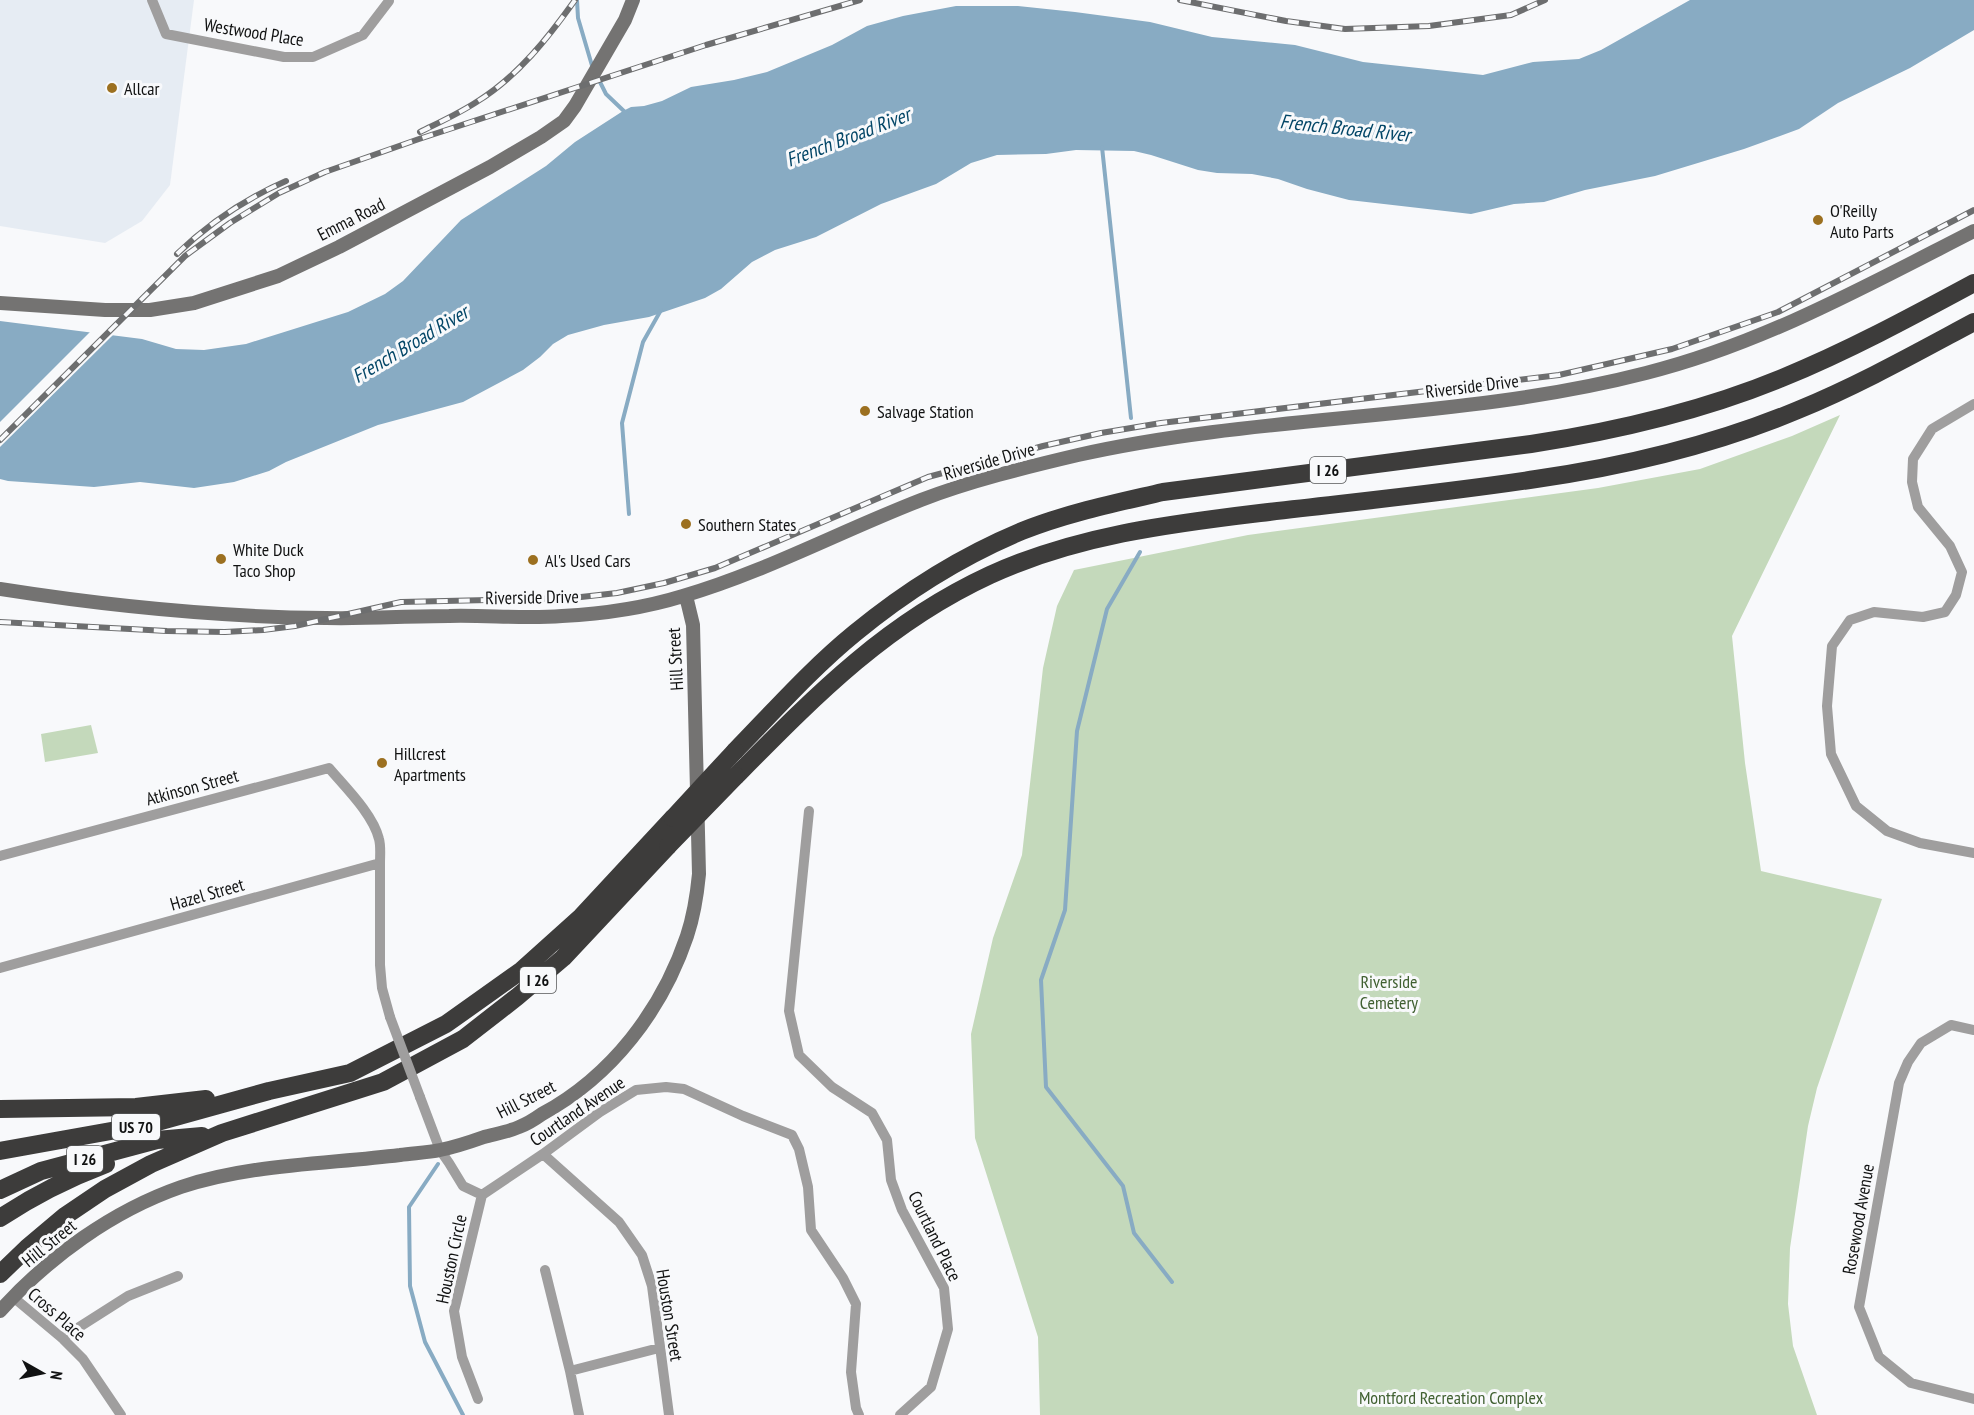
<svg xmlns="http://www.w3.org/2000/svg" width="1974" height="1415" font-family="'PT Sans Narrow',sans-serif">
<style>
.built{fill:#e6ecf3}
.green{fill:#c4d9bb}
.water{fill:#88abc3}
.pier{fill:#f8f9fb}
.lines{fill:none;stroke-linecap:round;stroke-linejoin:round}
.stream{stroke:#88abc3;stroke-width:4}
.street{stroke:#9f9e9e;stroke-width:10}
.secondary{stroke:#747372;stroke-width:14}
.highway{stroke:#3d3c3b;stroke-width:18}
.rail-casing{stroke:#6d6e6f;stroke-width:6}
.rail{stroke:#f8f9fb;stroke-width:4;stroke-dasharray:11;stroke-linecap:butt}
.street-bridge{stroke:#9f9e9e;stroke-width:10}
.highway-bridge{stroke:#3d3c3b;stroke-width:18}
.poi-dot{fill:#9c7020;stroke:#f8f9fb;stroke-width:2}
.labels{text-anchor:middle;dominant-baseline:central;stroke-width:6;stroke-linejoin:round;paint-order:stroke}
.shield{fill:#f8f9fb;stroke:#565758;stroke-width:1.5}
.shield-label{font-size:16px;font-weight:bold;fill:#111212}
.street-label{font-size:18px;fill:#111212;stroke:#f8f9fb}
.poi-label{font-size:18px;fill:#111212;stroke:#f8f9fb;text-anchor:start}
.park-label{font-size:18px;fill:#406031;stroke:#f8f9fb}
.water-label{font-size:20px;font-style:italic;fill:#034667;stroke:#f8f9fb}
</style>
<rect width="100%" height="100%" fill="#f8f9fb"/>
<path class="built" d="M 0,0 L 194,0 L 170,185 L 142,221 L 105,243 L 0,226 Z"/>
<path class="green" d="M 1840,415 L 1732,636 L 1745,763 L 1761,871 L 1882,899 L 1817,1088 L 1808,1126 L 1790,1248 L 1788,1304 L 1793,1346 L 1817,1415 L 1040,1415 L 1038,1337 L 975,1138 L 971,1034 L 993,938 L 1022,855 L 1043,668 L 1057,606 L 1074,570 L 1248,535 L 1598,488 L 1700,469 L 1792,436 Z
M 91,725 L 98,753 L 45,762 L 41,734 Z"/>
<path class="water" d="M 1690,0 L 1974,0 L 1974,30 L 1910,68 L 1838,103 L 1799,129 L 1744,149 L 1655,176 L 1585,190 L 1544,202 L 1514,204 L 1471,214 L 1349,200 L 1307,189 L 1278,179 L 1252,174 L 1217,173 L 1198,170 L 1151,155 L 1134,151 L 1076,150 L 1046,154 L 997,155 L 971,163 L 936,184 L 881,204 L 816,237 L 775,250 L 752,262 L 721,289 L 705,298 L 649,317 L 604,325 L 568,335 L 553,344 L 540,357 L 523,370 L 463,402 L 378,425 L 286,462 L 269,471 L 234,482 L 194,488 L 140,482 L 94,487 L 8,481 L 0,479 L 0,321 L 142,339 L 176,349 L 204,350 L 246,344 L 348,312 L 385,294 L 403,281 L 461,220 L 546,166 L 575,142 L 623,111 L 631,107 L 644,106 L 662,101 L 691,87 L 734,80 L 767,72 L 832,45 L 867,26 L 903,16 L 956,6 L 1018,6 L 1075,12 L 1150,22 L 1212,37 L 1295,45 L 1363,62 L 1483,75 L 1533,62 L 1579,59 L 1601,50 Z"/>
<path class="pier" d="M 92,330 L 115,333 L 0,447 L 0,422 Z"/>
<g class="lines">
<path class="stream" d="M 577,0 L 578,18 L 593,69
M 597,76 L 606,94 L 627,114
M 1102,147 L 1131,418
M 629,514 L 622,423 L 643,342 L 661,310
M 1140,552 L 1107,609 L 1077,731 L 1065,910 L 1041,980 L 1046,1087 L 1123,1186 L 1134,1233 L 1172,1282
M 438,1164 L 409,1207 L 410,1286 L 425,1342 L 463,1415"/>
<path class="street" d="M 152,0 L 166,34 L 284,57 L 313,57 L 363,35 L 389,1
M 1974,404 L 1932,429 L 1913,459 L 1912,482 L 1918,507 L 1950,546 L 1962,572 L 1956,595 L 1945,612 L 1923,617 L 1874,612 L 1850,620 L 1832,646 L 1827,706 L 1831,754 L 1856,806 L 1887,831 L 1920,843 L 1974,853
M 809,811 L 789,1011 L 799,1055 L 832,1087 L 872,1113 L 887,1140 L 891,1180 L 902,1210 L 944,1288 L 948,1329 L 931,1387 L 900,1415
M 0,856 L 329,768 C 345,787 373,814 379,839 C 381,846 380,855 380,863 L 0,968
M 380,863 L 380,965 L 382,988 L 390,1017
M 1974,1030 L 1951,1025 L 1921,1043 L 1908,1062 L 1899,1083 L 1859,1307 L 1879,1357 L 1911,1383 L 1974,1399
M 420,1097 L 440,1150 L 449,1163 L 463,1186 L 482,1195
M 543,1154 L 619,1222 L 642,1255 L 652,1286 L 669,1415
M 482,1195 L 543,1154 L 600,1112 L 636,1090 L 666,1087 L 684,1089 L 743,1116 L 792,1135 L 799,1149 L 808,1187 L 811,1230 L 843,1278 L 856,1304 L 851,1372 L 856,1408 L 859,1415
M 545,1270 L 570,1371 L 579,1415
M 13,1297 L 62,1338 L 83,1359 L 121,1415
M 62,1338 L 128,1296 L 178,1276
M 570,1371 L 659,1348
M 478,1399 L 462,1357 L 454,1311 L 482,1195"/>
<path class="secondary" d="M 0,303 L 105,310 L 150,310 L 194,303 L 278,276 L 339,247 L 490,167 L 541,137 L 564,121 L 575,106 L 625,20 L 633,0
M 0,589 C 108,606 217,617 326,618 C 367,619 408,616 449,616 C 487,615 525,619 562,616 C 602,614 644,608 683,596 C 765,572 841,531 921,500 C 970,481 1027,467 1078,455 C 1265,413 1460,421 1646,373 C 1762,344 1868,285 1974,231
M 0,1311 C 49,1257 112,1211 181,1187 C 250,1164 328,1164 400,1155 C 413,1153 427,1153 440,1150 C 455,1147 470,1142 484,1137 C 495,1134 508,1132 519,1127 C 527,1124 535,1119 542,1114 C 612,1076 662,1010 687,936 C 694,915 697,895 699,874 L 693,625 L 686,596"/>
<path class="highway" d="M 735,751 C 774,711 812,668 855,633 C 906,591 962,556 1022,531 C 1067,513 1116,503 1163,492 L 1531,444 C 1616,431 1702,411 1782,378 C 1848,351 1911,317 1974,283
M 736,776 C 815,696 886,623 990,575 C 1075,536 1168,524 1260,513 C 1352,502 1445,493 1536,479 C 1626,466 1714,445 1798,410 C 1859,385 1916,353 1974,322
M 0,1109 L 136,1107 L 206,1099
M 0,1151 L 150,1124 L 269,1091 L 350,1073 L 446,1024 L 522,970 L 581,917 L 673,818
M 0,1190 L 41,1171 L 157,1140 L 202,1136
M 0,1218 C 33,1196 69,1178 106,1164
M 0,1274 L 27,1248 L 65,1216 L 105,1189 L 151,1164 L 222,1133 L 383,1082 L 463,1039 L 517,997 L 563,958 L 668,846"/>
<defs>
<path id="rail" d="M 1180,0 L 1286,21 L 1345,29 L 1429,26 L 1511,15 L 1545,0
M 420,132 C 440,122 460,113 478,101 C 518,76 548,38 575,0
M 177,254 C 208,224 247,198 286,181
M 0,440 L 185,256 L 230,223 L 279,193 L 325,172 L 419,139 L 706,45 L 860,0
M 0,622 L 167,631 L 225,632 L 263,630 L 295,626 L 401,602 L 572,598 L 617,593 L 664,583 L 715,568 L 928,477 L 1043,446 L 1101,433 L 1161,423 L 1559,375 L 1672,349 L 1778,312 L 1974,210"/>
</defs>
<use href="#rail" class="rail-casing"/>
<use href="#rail" class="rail"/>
<path class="street-bridge" d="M 390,1017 L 420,1097"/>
<path class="highway-bridge" d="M 673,818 L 735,751
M 668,846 L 736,776"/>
</g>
<g class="poi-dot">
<circle cx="112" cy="88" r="6"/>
<circle cx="1818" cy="220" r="6"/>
<circle cx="865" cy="411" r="6"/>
<circle cx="686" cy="524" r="6"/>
<circle cx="221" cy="559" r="6"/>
<circle cx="533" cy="560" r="6"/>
<circle cx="382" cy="763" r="6"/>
</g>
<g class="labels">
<g class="shield">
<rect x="1310" y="457" width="36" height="26" rx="4.5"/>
<rect x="520" y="967" width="36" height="26" rx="4.5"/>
<rect x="112" y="1114" width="48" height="26" rx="4.5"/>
<rect x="67" y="1146" width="36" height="26" rx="4.5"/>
</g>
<g class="shield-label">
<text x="1328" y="470">I 26</text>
<text x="538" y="980">I 26</text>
<text x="136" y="1127">US 70</text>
<text x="85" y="1159">I 26</text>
</g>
<g class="street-label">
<text transform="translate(254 32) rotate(9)">Westwood Place</text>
<text transform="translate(351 219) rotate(-27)">Emma Road</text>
<text transform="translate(1472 386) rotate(-7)">Riverside Drive</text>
<text transform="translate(989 461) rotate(-16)">Riverside Drive</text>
<text transform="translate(532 597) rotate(-1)">Riverside Drive</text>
<text transform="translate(675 659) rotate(-93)">Hill Street</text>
<text transform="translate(192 787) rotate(-15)">Atkinson Street</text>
<text transform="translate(207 894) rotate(-16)">Hazel Street</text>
<text transform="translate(526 1099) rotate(-27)">Hill Street</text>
<text transform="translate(577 1111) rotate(-34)">Courtland Avenue</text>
<text transform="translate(1858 1219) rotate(-80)">Rosewood Avenue</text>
<text transform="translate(935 1236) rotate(64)">Courtland Place</text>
<text transform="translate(49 1243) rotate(-39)">Hill Street</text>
<text transform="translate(451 1259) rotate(-78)">Houston Circle</text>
<text transform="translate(57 1314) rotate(41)">Cross Place</text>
<text transform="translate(670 1315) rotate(81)">Houston Street</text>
</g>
<g class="poi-label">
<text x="124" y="88">Allcar</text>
<text x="1830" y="210">O'Reilly<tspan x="1830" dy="21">Auto Parts</tspan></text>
<text x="877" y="411">Salvage Station</text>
<text x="698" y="524">Southern States</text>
<text x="233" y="549">White Duck<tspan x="233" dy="21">Taco Shop</tspan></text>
<text x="545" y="560">Al's Used Cars</text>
<text x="394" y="753">Hillcrest<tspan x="394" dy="21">Apartments</tspan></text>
</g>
<g class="park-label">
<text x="1389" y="981">Riverside<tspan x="1389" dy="21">Cemetery</tspan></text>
<text x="1451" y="1397">Montford Recreation Complex</text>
</g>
<g class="water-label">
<text transform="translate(1345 128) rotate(6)">French Broad River</text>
<text transform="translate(848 137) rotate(-21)">French Broad River</text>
<text transform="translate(410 344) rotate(-31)">French Broad River</text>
</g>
</g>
<g transform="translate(42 1373) rotate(99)" stroke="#f8f9fb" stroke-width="4.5" paint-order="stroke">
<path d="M0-4.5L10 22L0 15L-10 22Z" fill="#111212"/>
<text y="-9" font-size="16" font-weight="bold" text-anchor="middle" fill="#111212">N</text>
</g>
</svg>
